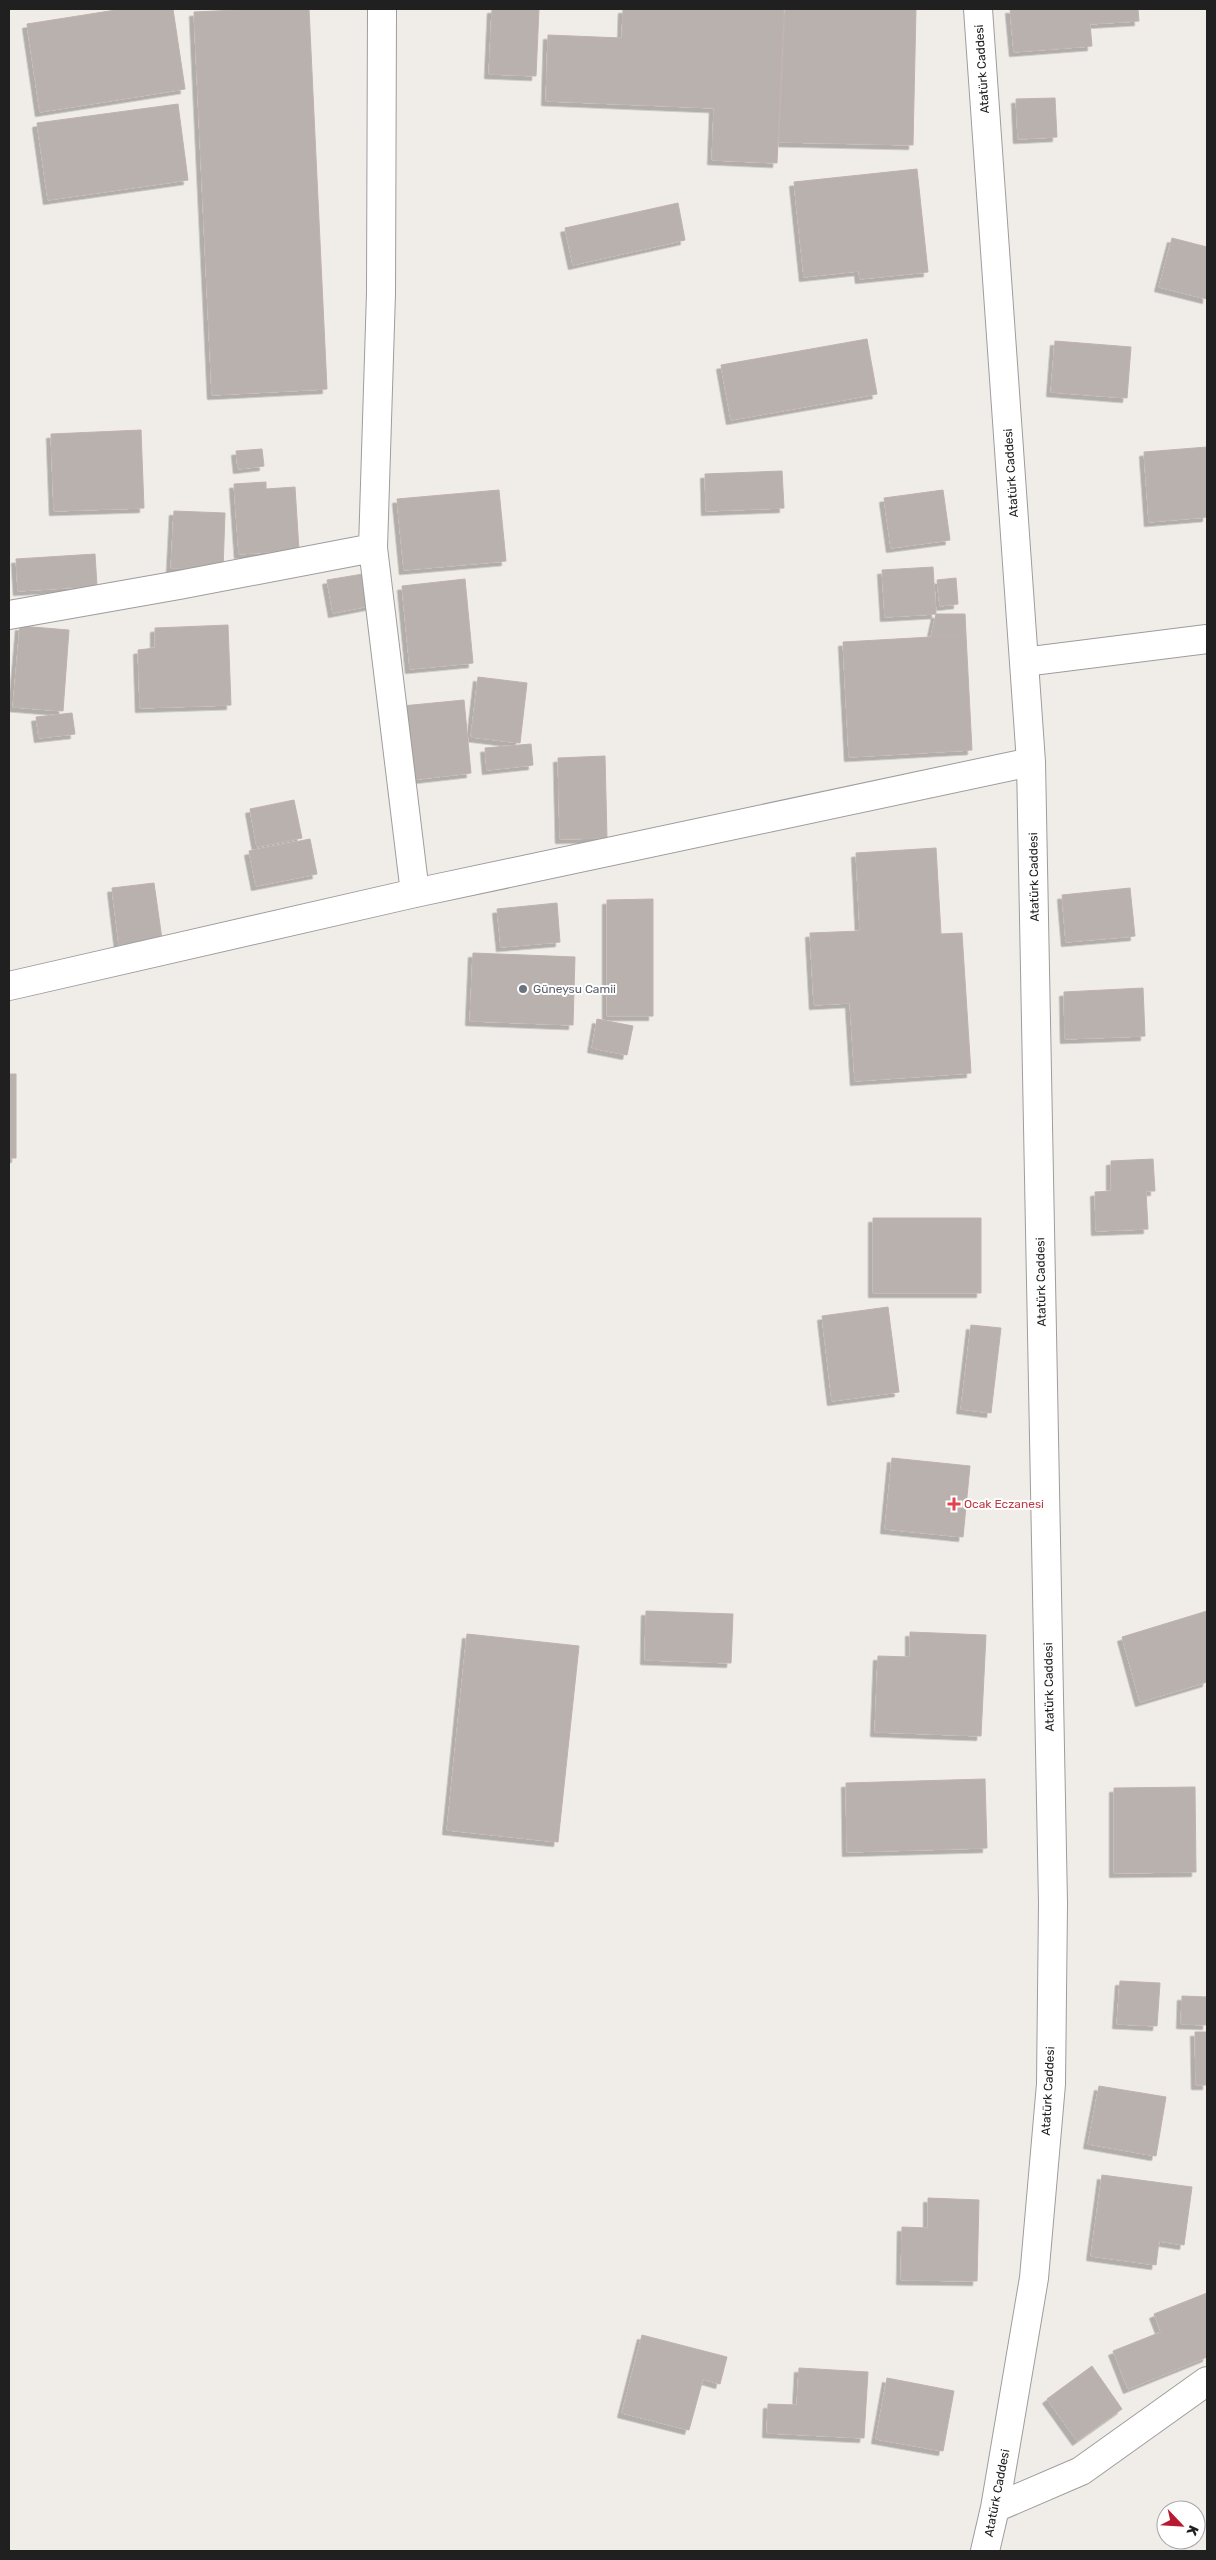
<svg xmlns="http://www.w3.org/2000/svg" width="1216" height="2560" font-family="Rubik,sans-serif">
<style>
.building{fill:#b9b1ae;stroke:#c0b2ac;filter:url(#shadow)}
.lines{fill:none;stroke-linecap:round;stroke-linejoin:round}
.street-casing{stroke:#9d9d9d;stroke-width:30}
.street{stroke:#fff;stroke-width:28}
.worship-dot{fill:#6b7280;stroke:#fff;stroke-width:2}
.health-dot{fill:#e0444e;stroke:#fff;stroke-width:2}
.labels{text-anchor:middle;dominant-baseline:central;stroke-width:4;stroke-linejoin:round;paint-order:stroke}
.street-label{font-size:12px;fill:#202020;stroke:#fff}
.worship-label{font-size:12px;fill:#5b616d;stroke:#fff;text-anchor:start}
.health-label{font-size:12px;fill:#be3a42;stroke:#fff;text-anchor:start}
</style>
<defs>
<filter id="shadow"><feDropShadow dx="-4.5" dy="4.5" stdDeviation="0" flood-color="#0004"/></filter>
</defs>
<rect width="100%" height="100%" fill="#f0ece8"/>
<path class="building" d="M 122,9 L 173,9 L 185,89 L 40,112 L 27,24 Z
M 257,9 L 309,9 L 327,389 L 212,395 L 194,12 Z
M 492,9 L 539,9 L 536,76 L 489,74 Z
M 623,9 L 784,9 L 777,163 L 712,160 L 714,108 L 546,101 L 548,35 L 622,38 Z
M 785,9 L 916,9 L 913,145 L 779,142 Z
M 1010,9 L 1138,9 L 1139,21 L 1090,24 L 1092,46 L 1014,52 Z
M 1055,98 L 1057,137 L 1018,139 L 1016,99 Z
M 178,104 L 188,180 L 48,200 L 37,123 Z
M 917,169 L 928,272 L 860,279 L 859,271 L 804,277 L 794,182 Z
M 678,203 L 685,240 L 573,265 L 565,228 Z
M 1172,238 L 1207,247 L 1207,299 L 1159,287 Z
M 867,339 L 877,394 L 731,420 L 721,365 Z
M 1055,341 L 1131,347 L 1127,398 L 1051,392 Z
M 141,430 L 144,508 L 54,511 L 51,434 Z
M 1207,447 L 1207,517 L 1149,522 L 1144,452 Z
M 262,449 L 264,466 L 238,469 L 236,451 Z
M 782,471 L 784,508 L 706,511 L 705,474 Z
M 266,482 L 266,489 L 295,487 L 299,550 L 239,554 L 234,484 Z
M 499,490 L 506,561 L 404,570 L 397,499 Z
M 943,490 L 950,540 L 891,548 L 884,498 Z
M 174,511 L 225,513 L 223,570 L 171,568 Z
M 95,554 L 97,586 L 18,591 L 16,559 Z
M 933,567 L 936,614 L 885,617 L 882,570 Z
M 369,573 L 374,605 L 333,613 L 327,580 Z
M 956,578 L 958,604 L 940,606 L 937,580 Z
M 465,579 L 473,663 L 410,669 L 402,586 Z
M 936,614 L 965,614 L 966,635 L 931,637 Z
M 228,625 L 231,705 L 140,708 L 138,650 L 155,648 L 155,628 Z
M 20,626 L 69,630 L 63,711 L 13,707 Z
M 966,635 L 972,750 L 849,757 L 843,642 Z
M 478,677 L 527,683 L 520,743 L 471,737 Z
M 464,700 L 471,773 L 410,780 L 402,706 Z
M 72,713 L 75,734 L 39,738 L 36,717 Z
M 531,744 L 533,765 L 487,770 L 485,748 Z
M 605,756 L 607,838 L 560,839 L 558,758 Z
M 294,800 L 302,838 L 257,847 L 250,809 Z
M 310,839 L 317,874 L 256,886 L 249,851 Z
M 936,848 L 941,934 L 962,933 L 971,1073 L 855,1081 L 850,1003 L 814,1005 L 810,933 L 860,931 L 856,853 Z
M 154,883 L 162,939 L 119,945 L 112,888 Z
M 1130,888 L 1135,936 L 1066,942 L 1062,895 Z
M 653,899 L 653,1016 L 607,1016 L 607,900 Z
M 557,903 L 560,942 L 501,947 L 497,909 Z
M 473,953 L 575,957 L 573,1025 L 470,1021 Z
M 1143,988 L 1145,1036 L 1065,1039 L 1064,992 Z
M 597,1019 L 633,1026 L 627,1055 L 592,1048 Z
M 9,1074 L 16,1074 L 16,1158 L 9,1158 Z
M 1153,1159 L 1155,1191 L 1146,1191 L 1148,1229 L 1096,1231 L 1095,1192 L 1111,1191 L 1111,1161 Z
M 873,1218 L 981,1218 L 981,1293 L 873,1293 Z
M 888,1307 L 899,1392 L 832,1401 L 822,1316 Z
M 971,1325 L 1001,1328 L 991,1413 L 961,1409 Z
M 892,1458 L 970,1466 L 963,1537 L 885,1529 Z
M 646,1611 L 733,1614 L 731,1663 L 645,1660 Z
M 1207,1611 L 1207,1682 L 1140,1702 L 1122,1637 Z
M 910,1632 L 986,1635 L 981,1736 L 875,1732 L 878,1656 L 910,1657 Z
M 467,1634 L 579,1646 L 558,1842 L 447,1830 Z
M 985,1779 L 987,1848 L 847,1852 L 846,1783 Z
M 1195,1787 L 1196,1872 L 1114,1873 L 1114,1788 Z
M 1120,1981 L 1160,1983 L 1157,2026 L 1117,2024 Z
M 1182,1996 L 1207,1997 L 1207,2025 L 1181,2024 Z
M 1195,2032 L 1207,2032 L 1207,2085 L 1196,2085 Z
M 1099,2086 L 1166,2097 L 1156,2156 L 1088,2144 Z
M 1102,2175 L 1192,2187 L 1184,2245 L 1159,2241 L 1156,2265 L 1091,2256 Z
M 928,2198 L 979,2200 L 977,2281 L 901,2280 L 902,2227 L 928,2228 Z
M 1207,2293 L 1207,2357 L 1128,2389 L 1113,2351 L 1161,2332 L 1154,2314 Z
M 642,2335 L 727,2357 L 720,2384 L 703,2379 L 689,2430 L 622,2413 Z
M 1092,2366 L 1122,2409 L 1077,2441 L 1047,2399 Z
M 799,2368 L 868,2372 L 864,2438 L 767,2433 L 768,2404 L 797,2405 Z
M 887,2378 L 954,2391 L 943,2451 L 876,2439 Z"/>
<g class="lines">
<defs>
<path id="street" d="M 978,9 L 1031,762 L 1053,1904 L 1051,2084 L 1034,2278 L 995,2508 L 985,2551
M 373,548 L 381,293 L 382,9
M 9,615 L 179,585 L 373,548 L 415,893
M 1024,662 L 1207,639
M 9,986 L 415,893 L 1031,762
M 995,2508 L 1081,2471 L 1207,2381"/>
</defs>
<use href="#street" class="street-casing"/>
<use href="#street" class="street"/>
</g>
<circle class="worship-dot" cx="523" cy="989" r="5"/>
<path class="health-dot" d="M951.5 1496.5h5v5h5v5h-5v5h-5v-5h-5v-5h5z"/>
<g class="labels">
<g class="street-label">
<text transform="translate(982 69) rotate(-94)">Atatürk Caddesi</text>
<text transform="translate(1011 473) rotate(-94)">Atatürk Caddesi</text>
<text transform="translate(1034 877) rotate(-91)">Atatürk Caddesi</text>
<text transform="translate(1041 1282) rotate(-91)">Atatürk Caddesi</text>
<text transform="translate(1049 1687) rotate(-91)">Atatürk Caddesi</text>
<text transform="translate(1048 2091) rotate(-87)">Atatürk Caddesi</text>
<text transform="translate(997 2493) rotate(-79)">Atatürk Caddesi</text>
</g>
<g class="worship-label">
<text x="533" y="989">Güneysu Camii</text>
</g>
<g class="health-label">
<text x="964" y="1504">Ocak Eczanesi</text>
</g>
</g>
<rect width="1216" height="2560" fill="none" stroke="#202020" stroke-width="20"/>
<g transform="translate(1181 2525) rotate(115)"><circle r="24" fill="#ffffff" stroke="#a6a6a6"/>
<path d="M0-4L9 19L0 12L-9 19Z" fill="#b8192f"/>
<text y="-8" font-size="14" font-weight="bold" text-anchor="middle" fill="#202020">K</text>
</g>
</svg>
